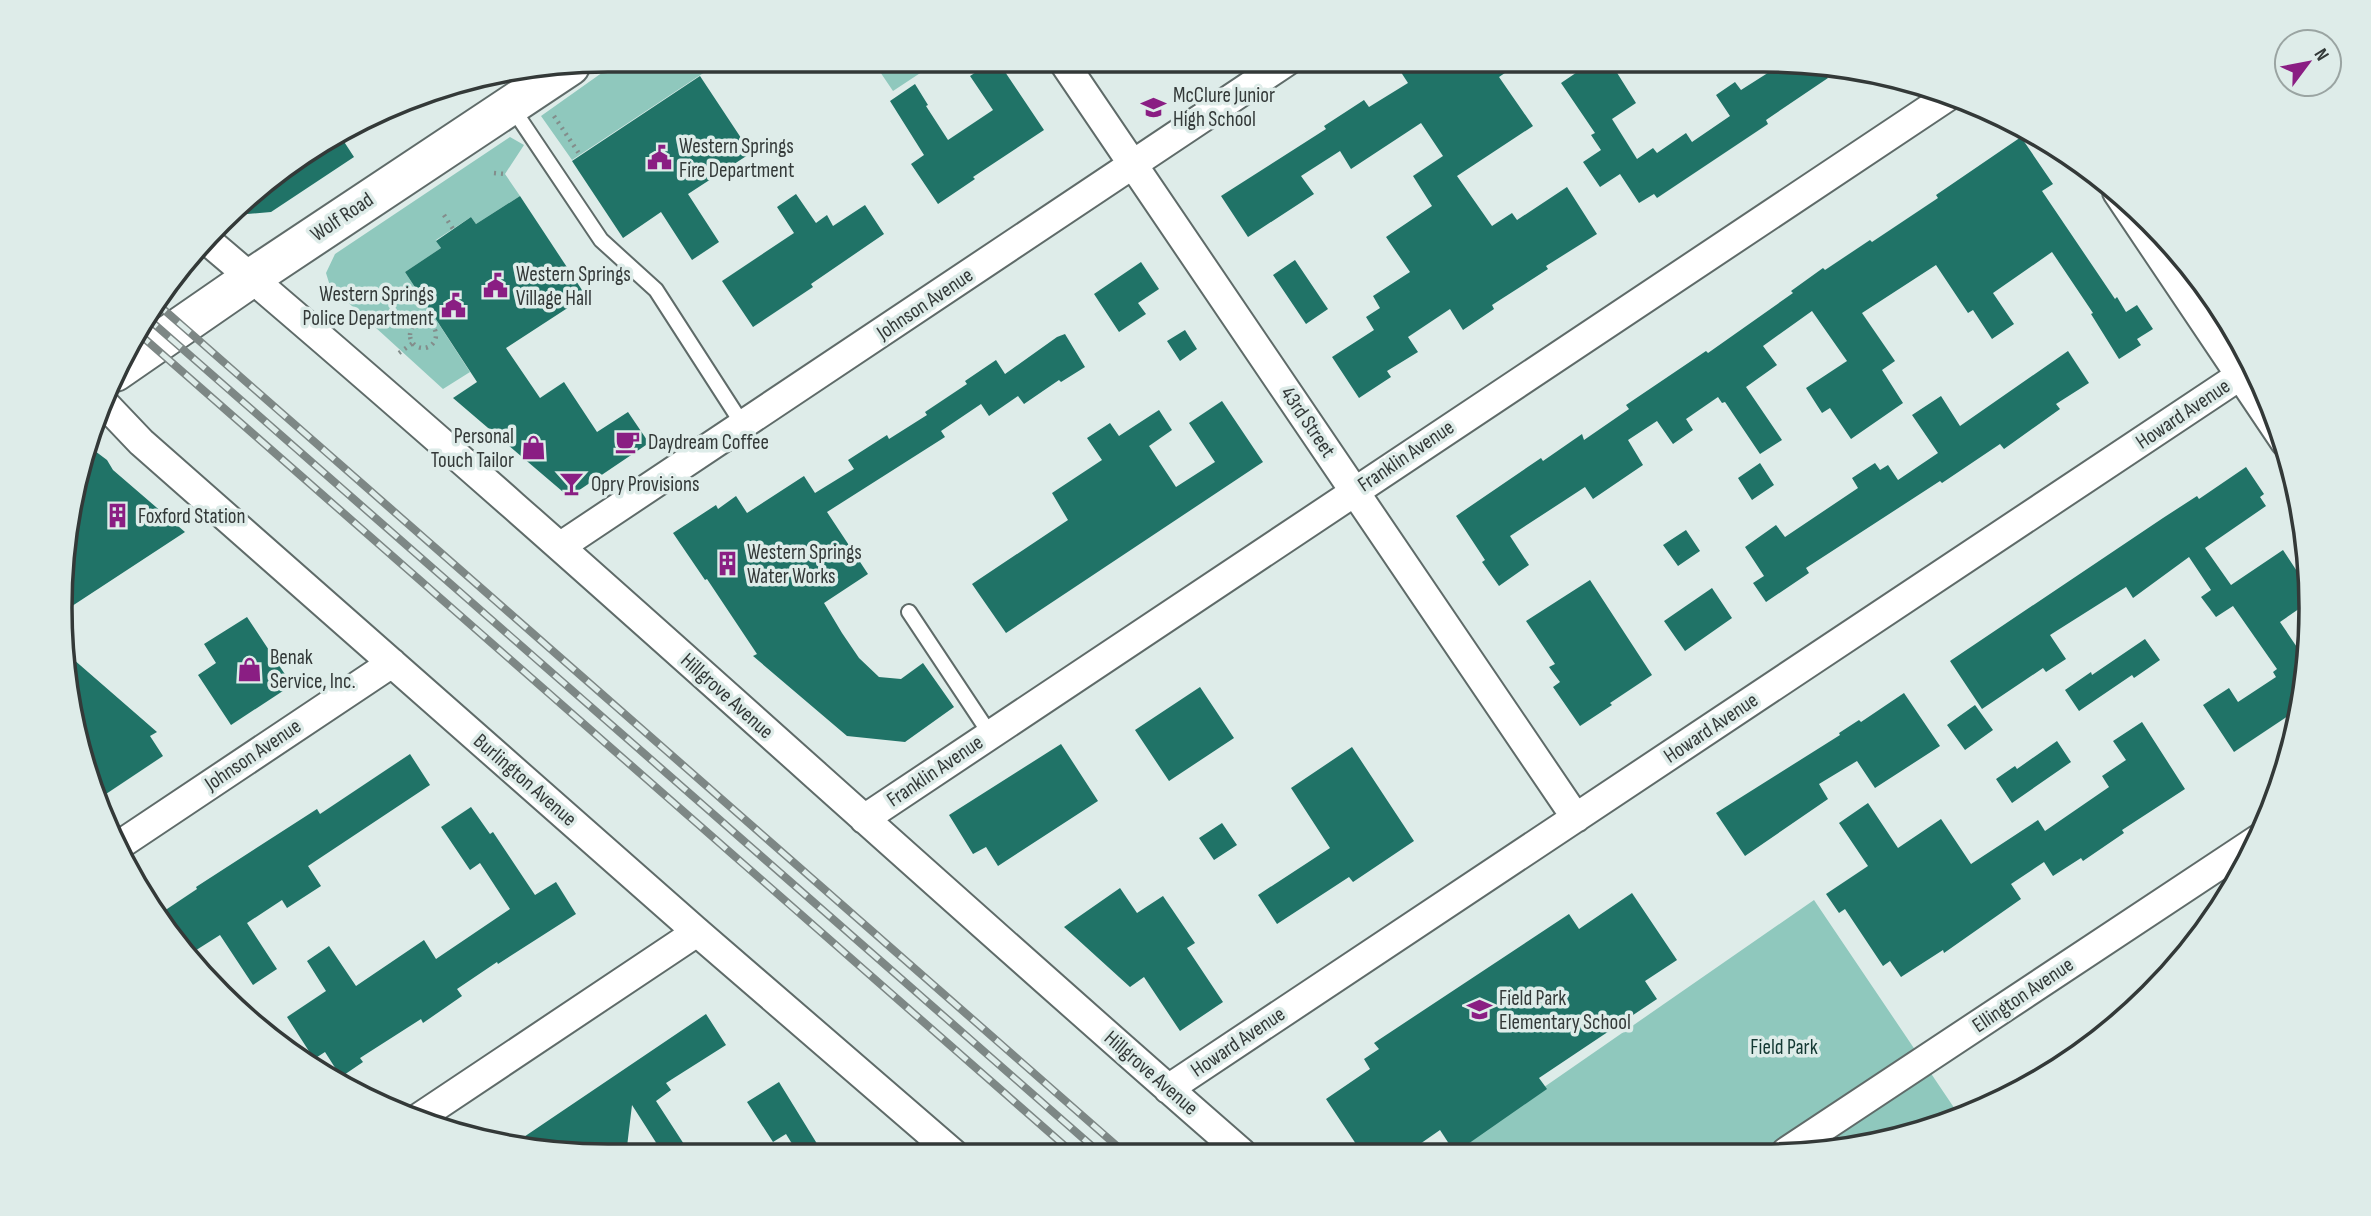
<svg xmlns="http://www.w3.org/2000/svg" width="2371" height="1216" font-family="'Sofia Sans Condensed',sans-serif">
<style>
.green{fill:#8fc8bd}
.building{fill:#207367}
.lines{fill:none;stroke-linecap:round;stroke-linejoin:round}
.service-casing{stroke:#5f6b69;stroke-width:18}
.minor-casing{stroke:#5f6b69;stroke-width:32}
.secondary-casing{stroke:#5f6b69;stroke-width:42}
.path{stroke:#838d8b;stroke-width:4.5;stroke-dasharray:2 5;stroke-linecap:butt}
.service{stroke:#fff;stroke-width:14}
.minor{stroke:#fff;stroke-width:28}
.secondary{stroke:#fff;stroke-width:38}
.rail-casing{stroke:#7d8785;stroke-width:8}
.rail{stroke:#deece9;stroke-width:5;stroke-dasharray:16;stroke-linecap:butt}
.labels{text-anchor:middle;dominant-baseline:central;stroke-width:7;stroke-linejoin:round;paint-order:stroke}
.poi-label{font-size:21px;fill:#333938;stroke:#deece9;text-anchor:start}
.street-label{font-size:21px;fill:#333938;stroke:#deece9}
.park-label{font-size:21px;fill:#143933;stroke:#deece9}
.rim{fill:none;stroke:#333938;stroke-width:3.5}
</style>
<rect width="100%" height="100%" fill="#deece9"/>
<path class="green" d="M 620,60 L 713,60 L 711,68 L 572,160 L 541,116 Z
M 872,60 L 940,60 L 893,91 Z
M 510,137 L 524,145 L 505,174 L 520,196 L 476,224 L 471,217 L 436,240 L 441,248 L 405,272 L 470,372 L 443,389 L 330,286 L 326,273 L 335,254 Z
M 1814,900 L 1961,1118 L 1835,1152 L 1449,1153 Z"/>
<path class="building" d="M 995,60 L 997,60 L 1044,130 L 973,177 L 975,179 L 938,204 L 911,164 L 924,155 L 890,101 L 915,84 L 928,105 L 926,106 L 948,140 L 993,110 L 970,76 Z
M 1393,60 L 1524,60 L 1499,77 L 1533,126 L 1457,176 L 1492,226 L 1512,213 L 1517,220 L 1567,187 L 1597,234 L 1546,266 L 1548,269 L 1492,305 L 1494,309 L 1463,330 L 1450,309 L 1408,337 L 1418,352 L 1387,371 L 1391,377 L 1359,398 L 1332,357 L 1374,330 L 1366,317 L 1380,308 L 1373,296 L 1410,272 L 1386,237 L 1432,206 L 1413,176 L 1443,156 L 1421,123 L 1351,169 L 1340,151 L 1301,176 L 1314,194 L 1248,237 L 1221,196 L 1326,129 L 1324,126 L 1364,100 L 1369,107 L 1408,83 Z
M 1595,60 L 1609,60 L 1636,103 L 1612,119 L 1637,159 L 1653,148 L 1657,153 L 1686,133 L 1692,142 L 1730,116 L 1716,95 L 1735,82 L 1741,90 L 1774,69 L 1769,61 L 1798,61 L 1818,64 L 1828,78 L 1766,120 L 1768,124 L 1657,198 L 1654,194 L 1639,203 L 1620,174 L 1600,187 L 1583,162 L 1601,150 L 1591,135 L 1595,133 L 1561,83 Z
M 700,76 L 751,153 L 688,194 L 719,242 L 692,260 L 661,212 L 623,238 L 572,161 Z
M 341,137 L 354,157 L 271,212 L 235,215 L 274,173 Z
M 2021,137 L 2053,184 L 2042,191 L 2115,299 L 2117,297 L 2126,312 L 2137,305 L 2153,329 L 2137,339 L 2141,345 L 2119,359 L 2091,314 L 2093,313 L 2052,252 L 1993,293 L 2014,324 L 1992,339 L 1973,310 L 1968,313 L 1936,265 L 1862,313 L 1895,361 L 1882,370 L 1903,403 L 1851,439 L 1830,408 L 1822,413 L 1806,388 L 1847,361 L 1812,311 L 1763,346 L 1777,365 L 1746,387 L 1782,440 L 1760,454 L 1725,402 L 1722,403 L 1718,397 L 1686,419 L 1693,430 L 1673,444 L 1657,421 L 1628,440 L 1643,465 L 1593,499 L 1585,487 L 1510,536 L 1529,565 L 1499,586 L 1482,562 L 1485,560 L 1456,516 L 1541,458 L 1543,461 L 1582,434 L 1584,440 L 1629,409 L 1626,405 L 1706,351 L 1708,353 L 1793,293 L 1791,291 L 1823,268 L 1825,270 L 1870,240 L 1872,242 L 1938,198 L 1936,195 Z
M 796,194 L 816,223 L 827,215 L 833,226 L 865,205 L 884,234 L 811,284 L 813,287 L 753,327 L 722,281 L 794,233 L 777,207 Z
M 520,196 L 586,296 L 506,348 L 540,398 L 564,382 L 597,432 L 628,412 L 649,443 L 569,497 L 453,398 L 477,382 L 405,272 L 441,248 L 436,241 L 471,217 L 476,224 Z
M 1295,260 L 1328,309 L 1306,324 L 1273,275 Z
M 1141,262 L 1159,289 L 1138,303 L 1146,314 L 1119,332 L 1094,294 Z
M 1185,330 L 1197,349 L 1180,361 L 1167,341 Z
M 1065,334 L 1085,367 L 1061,382 L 1059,380 L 1024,404 L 1018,396 L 989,416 L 981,404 L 941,431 L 945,437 L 827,512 L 868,574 L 824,603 L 842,633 L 859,658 L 879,677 L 901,679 L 923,663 L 954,707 L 905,742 L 847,736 L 753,656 L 757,654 L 707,579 L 705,580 L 673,533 L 716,505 L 718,509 L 736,496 L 747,513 L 804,476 L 815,493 L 854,469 L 848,460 L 887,435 L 889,439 L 927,415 L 925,412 L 967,384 L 965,381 L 996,360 L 1005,374 L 1057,337 Z
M 2068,351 L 2089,383 L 2056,404 L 2060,409 L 2004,449 L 2000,444 L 1942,483 L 1940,481 L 1806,568 L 1809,573 L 1766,602 L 1753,583 L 1764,576 L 1745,547 L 1776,525 L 1785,537 L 1858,488 L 1852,478 L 1875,463 L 1880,470 L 1888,465 L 1898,480 L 1938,453 L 1912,415 L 1941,396 L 1960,426 Z
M 1222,401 L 1263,462 L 1006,633 L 972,584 L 1068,520 L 1052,493 L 1102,460 L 1087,438 L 1110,423 L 1119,436 L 1159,410 L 1172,430 L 1149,446 L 1176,487 L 1215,462 L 1189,423 Z
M 87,445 L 107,460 L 113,470 L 185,532 L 66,610 L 70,501 Z
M 1760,463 L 1774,485 L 1752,500 L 1738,478 Z
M 2246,467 L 2264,494 L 2260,497 L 2266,506 L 2205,548 L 2231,585 L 2283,550 L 2308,588 L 2309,602 L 2280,622 L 2307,662 L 2300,708 L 2234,752 L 2203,705 L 2229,688 L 2238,702 L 2276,677 L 2273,672 L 2277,669 L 2233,606 L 2216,617 L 2201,597 L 2211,590 L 2189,557 L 2133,598 L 2126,587 L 2050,635 L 2066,659 L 2046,672 L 2043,668 L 1982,709 L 1950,661 L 2163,518 L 2197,496 L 2199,499 Z
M 1686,530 L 1700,551 L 1678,566 L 1663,545 Z
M 1590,580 L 1652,675 L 1610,703 L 1612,705 L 1580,726 L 1553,687 L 1560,682 L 1549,667 L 1555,664 L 1526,621 Z
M 1712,588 L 1732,618 L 1685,651 L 1664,621 Z
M 247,617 L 292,685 L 231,725 L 198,675 L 216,663 L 204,644 Z
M 2145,639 L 2160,660 L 2134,678 L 2132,675 L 2079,711 L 2065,690 L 2091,672 L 2092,675 Z
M 65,652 L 157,732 L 150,736 L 163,756 L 100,798 L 64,679 Z
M 1200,687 L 1234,738 L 1169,781 L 1135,730 Z
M 1904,693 L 1940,746 L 1875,788 L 1857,761 L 1819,784 L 1828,799 L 1745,856 L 1716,813 L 1840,735 L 1839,733 L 1859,720 L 1861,722 Z
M 1975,705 L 1993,730 L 1965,750 L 1947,725 Z
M 2142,722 L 2185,789 L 2122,830 L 2124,833 L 2083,861 L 2081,858 L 2053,876 L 2044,862 L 2011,884 L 2021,899 L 1944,953 L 1943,950 L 1901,977 L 1890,961 L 1883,966 L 1845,909 L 1839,913 L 1826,894 L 1868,866 L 1839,823 L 1868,803 L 1898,848 L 1941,819 L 1971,864 L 2038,820 L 2045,831 L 2109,787 L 2102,776 L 2126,760 L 2113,741 Z
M 2057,741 L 2071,762 L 2012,803 L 1996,779 L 2015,766 L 2017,769 Z
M 1061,744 L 1098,801 L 998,866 L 986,847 L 973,854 L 949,815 Z
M 1352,747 L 1414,841 L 1353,882 L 1349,877 L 1277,924 L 1258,895 L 1330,848 L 1291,788 Z
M 410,754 L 430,785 L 308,866 L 321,886 L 287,908 L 282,900 L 247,923 L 277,969 L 253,985 L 220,935 L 190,954 L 161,913 L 197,889 L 196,887 L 317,809 L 320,814 Z
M 471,807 L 490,834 L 493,832 L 535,895 L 556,882 L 576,914 L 498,964 L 497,962 L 457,989 L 462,996 L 423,1023 L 421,1019 L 360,1058 L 363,1062 L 341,1077 L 325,1052 L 314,1059 L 287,1017 L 326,991 L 307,961 L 329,946 L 356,986 L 424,940 L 436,959 L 510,909 L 480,863 L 470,870 L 441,827 Z
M 1222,823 L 1237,845 L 1214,860 L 1199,838 Z
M 1120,888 L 1137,913 L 1163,896 L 1195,943 L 1187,948 L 1223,1002 L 1180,1031 L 1144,977 L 1130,987 L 1064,927 Z
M 1632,893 L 1677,960 L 1645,981 L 1657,999 L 1539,1078 L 1547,1089 L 1455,1153 L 1440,1130 L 1407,1153 L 1362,1153 L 1326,1099 L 1370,1069 L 1364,1059 L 1379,1049 L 1374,1043 L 1569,914 L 1579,929 Z
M 706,1014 L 726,1045 L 666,1083 L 671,1090 L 656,1101 L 691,1155 L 664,1155 L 632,1105 L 626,1155 L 573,1155 L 512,1145 Z
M 779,1082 L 824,1155 L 799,1155 L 786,1134 L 773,1142 L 747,1102 Z"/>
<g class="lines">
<defs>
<path id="service" d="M 511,106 L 601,240 L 656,290 L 743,425
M 909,612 L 990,734"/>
<path id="minor" d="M 1062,60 L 1576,818
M 2117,192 L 2285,442
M 209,242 C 560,539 896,852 1242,1153
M 101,400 L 141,442 L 697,932 L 954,1154
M 561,546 L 1289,60
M 864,819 L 1950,95
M 115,848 L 392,663
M 1168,1089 L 2253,367
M 417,1119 L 697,932
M 1786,1152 L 2260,838"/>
<path id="secondary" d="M 115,372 L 251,278 L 570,66"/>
</defs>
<use href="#service" class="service-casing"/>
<use href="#minor" class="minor-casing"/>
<use href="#secondary" class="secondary-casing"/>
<path class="path" d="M 554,116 L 580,155
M 494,173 L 505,174
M 444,215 L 453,229
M410 335a13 13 0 1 1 26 0a13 13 0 1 1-26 0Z
M 399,353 L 413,343"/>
<use href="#service" class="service"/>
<use href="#minor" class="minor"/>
<use href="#secondary" class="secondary"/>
<defs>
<path id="rail" d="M 154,301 L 1126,1154
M 145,316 L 1101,1154
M 137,332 L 1074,1154"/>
</defs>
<use href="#rail" class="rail-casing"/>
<use href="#rail" class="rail"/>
</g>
<defs>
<symbol id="school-bare" viewBox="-9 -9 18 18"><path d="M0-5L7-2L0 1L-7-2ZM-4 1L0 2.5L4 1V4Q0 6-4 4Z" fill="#8a1e83" stroke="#deece9" stroke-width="2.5" paint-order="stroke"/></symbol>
<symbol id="civic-bare" viewBox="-9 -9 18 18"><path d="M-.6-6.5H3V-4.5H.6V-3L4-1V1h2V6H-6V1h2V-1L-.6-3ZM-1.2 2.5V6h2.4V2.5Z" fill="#8a1e83" stroke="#deece9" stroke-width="2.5" paint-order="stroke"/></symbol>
<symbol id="cafe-bare" viewBox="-9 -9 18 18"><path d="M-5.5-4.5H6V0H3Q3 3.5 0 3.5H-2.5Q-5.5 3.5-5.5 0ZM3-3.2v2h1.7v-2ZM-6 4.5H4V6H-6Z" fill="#8a1e83" stroke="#deece9" stroke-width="2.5" paint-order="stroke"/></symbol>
<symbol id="shop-bare" viewBox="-9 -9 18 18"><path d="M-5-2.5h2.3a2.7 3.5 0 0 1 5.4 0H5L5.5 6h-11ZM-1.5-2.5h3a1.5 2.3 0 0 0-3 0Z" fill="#8a1e83" stroke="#deece9" stroke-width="2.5" paint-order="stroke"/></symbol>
<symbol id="bar-bare" viewBox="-9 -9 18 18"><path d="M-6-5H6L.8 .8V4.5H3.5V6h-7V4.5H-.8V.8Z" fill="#8a1e83" stroke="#deece9" stroke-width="2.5" paint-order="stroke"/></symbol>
<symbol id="building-bare" viewBox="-9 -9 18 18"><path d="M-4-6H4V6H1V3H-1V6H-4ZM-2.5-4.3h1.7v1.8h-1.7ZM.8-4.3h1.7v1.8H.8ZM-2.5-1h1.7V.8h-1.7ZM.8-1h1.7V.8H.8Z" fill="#8a1e83" stroke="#deece9" stroke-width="2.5" paint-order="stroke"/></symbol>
</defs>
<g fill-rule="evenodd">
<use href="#school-bare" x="1136" y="90" width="35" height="35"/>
<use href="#civic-bare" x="642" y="140" width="35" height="35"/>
<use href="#civic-bare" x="478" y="268" width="35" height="35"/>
<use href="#civic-bare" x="436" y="288" width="35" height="35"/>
<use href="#cafe-bare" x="610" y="424" width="35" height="35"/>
<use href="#shop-bare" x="516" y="430" width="35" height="35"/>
<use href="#bar-bare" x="554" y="466" width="35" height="35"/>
<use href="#building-bare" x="100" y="498" width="35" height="35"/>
<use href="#building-bare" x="710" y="546" width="35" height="35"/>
<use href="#shop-bare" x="232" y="652" width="35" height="35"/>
<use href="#school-bare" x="1462" y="992" width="35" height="35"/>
</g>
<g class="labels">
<g class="poi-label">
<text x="1173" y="95">McClure Junior<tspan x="1173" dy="24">High School</tspan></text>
<text x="679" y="146">Western Springs<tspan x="679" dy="24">Fire Department</tspan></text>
<text x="516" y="274">Western Springs<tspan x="516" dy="24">Village Hall</tspan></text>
<text x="434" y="294" text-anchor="end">Western Springs<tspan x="434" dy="24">Police Department</tspan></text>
<text x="514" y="436" text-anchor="end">Personal<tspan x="514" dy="24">Touch Tailor</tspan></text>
<text x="648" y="442">Daydream Coffee</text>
<text x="591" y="484">Opry Provisions</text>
<text x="138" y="516">Foxford Station</text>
<text x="747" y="552">Western Springs<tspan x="747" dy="24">Water Works</tspan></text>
<text x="270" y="657">Benak<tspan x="270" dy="24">Service, Inc.</tspan></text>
<text x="1499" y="998">Field Park<tspan x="1499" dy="24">Elementary School</tspan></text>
</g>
<g class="street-label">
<text transform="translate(342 217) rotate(-34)">Wolf Road</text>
<text transform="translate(925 304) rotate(-34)">Johnson Avenue</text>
<text transform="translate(2183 414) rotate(-34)">Howard Avenue</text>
<text transform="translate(1308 422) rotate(56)">43rd Street</text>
<text transform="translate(1406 456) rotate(-34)">Franklin Avenue</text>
<text transform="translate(727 696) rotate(42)">Hillgrove Avenue</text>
<text transform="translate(1711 728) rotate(-34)">Howard Avenue</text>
<text transform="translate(253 755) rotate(-34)">Johnson Avenue</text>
<text transform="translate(935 771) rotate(-34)">Franklin Avenue</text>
<text transform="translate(525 780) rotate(41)">Burlington Avenue</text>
<text transform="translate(2023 995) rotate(-34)">Ellington Avenue</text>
<text transform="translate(1238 1042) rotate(-34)">Howard Avenue</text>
<text transform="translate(1151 1073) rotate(41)">Hillgrove Avenue</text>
</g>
<g class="park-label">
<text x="1784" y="1047">Field Park</text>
</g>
</g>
<path d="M0 0H2371V1216H0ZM608 72H1763A536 536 0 0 1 2299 608V608A536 536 0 0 1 1763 1144H608A536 536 0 0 1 72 608V608A536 536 0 0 1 608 72Z" fill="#deece9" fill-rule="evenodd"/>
<path class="rim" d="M608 72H1763A536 536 0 0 1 2299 608V608A536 536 0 0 1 1763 1144H608A536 536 0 0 1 72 608V608A536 536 0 0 1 608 72Z"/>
<g transform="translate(2308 63) rotate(58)"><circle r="33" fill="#deece9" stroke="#9aa4a2" stroke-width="2"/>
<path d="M0-5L12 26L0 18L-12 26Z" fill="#8a1e83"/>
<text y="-10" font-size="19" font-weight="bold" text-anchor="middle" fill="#333938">N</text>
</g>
</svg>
